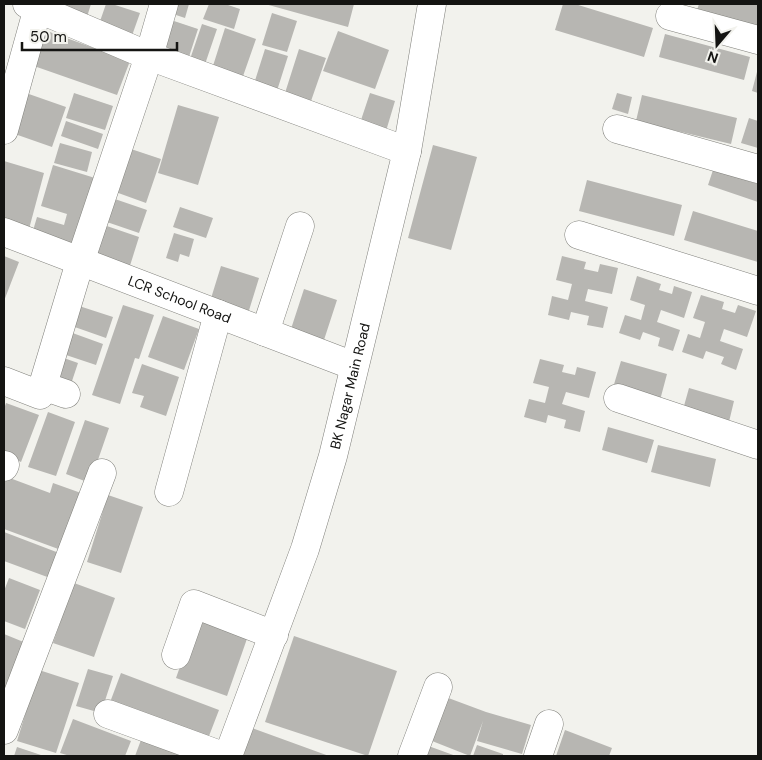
<svg xmlns="http://www.w3.org/2000/svg" width="762" height="760" viewBox="0 0 762 760" font-family="'DM Sans',sans-serif">
<rect width="100%" height="100%" fill="#f2f2ed"/>
<path fill="#b7b6b2" d="M54,4H91L86,20Z
M106,4H112L140,13L129,44L98,27Z
M170,4H189L185,18L167,12Z
M209,4H225L240,9L234,29L203,19Z
M265,4H354L348,27Z
M563,4H575L653,28L644,57L555,30Z
M699,4H758V33L695,16Z
M272,13L297,21L287,52L262,45Z
M168,19L198,29L187,63L158,53Z
M202,24L217,29L202,73L187,68Z
M225,28L256,39L242,79L212,69Z
M47,31L130,61L117,95L34,66Z
M338,31L389,50L375,89L323,71Z
M665,34L750,57L744,80L659,57Z
M265,49L288,56L275,97L252,90Z
M299,49L326,58L311,101L285,93Z
M758,68V93L752,91Z
M26,93L66,107L52,147L12,133Z
M74,93L113,106L105,130L66,118Z
M370,93L395,101L386,131L360,123Z
M617,93L632,97L628,114L612,109Z
M642,95L737,118L731,144L636,121Z
M178,105L219,117L198,185L158,173Z
M749,118L758,121V148L741,143Z
M66,121L103,134L98,149L61,136Z
M60,143L92,152L87,172L54,163Z
M433,145L477,157L451,250L408,238Z
M125,147L161,159L146,203L110,190Z
M4,161L44,173L29,229L4,222Z
M53,165L95,178L74,247L32,234L37,217L64,225L67,214L41,206Z
M713,170L758,184V202L708,185Z
M587,180L682,205L674,236L579,211Z
M109,197L147,210L139,233L101,220Z
M180,207L213,218L206,238L173,227Z
M693,211L758,231V262L684,240Z
M101,224L139,237L128,272L90,259Z
M174,233L194,239L189,257L180,254L178,262L166,258Z
M4,256L19,262L4,301Z
M562,256L586,262L584,269L598,272L600,264L618,268L612,294L588,289L585,301L608,307L603,328L587,325L589,316L571,312L569,320L548,315L552,296L568,300L572,284L556,280Z
M221,266L259,278L246,320L208,308Z
M637,276L661,284L659,290L672,294L674,286L692,292L684,318L661,310L657,322L680,330L673,351L658,346L660,338L643,332L640,340L619,333L625,315L641,320L645,305L630,300Z
M304,289L337,300L323,343L290,332Z
M701,295L724,302L722,309L735,313L738,305L756,311L747,337L724,329L720,341L743,349L736,370L721,364L724,357L706,351L703,359L682,352L688,334L700,338L705,322L693,318Z
M76,305L113,317L106,338L69,325Z
M123,305L154,315L139,359L135,358L120,404L92,395Z
M163,316L199,329L184,370L148,357Z
M67,331L103,344L96,365L60,353Z
M61,357L78,363L69,390L52,385Z
M540,359L564,365L562,372L575,375L577,367L596,372L589,398L566,392L562,404L585,411L580,432L564,428L566,420L548,415L546,423L524,417L529,399L545,403L549,387L533,383Z
M621,361L667,374L659,404L612,391Z
M142,364L179,377L166,416L140,407L144,396L132,393Z
M689,388L734,401L728,426L682,413Z
M6,403L39,415L21,462L4,455V409Z
M48,412L75,422L56,476L28,467Z
M85,420L109,428L90,483L66,474Z
M608,427L654,440L647,463L602,450Z
M658,445L716,459L710,487L651,472Z
M7,477L50,493L53,483L81,493L61,550L4,529V485Z
M108,495L143,507L121,573L87,562Z
M4,532L59,553L50,578L4,561Z
M9,578L40,590L25,629L4,621V591Z
M74,583L115,598L94,657L53,643Z
M198,615L249,633L227,696L176,678Z
M4,634L26,643L7,689L4,688Z
M294,636L397,671L368,756L265,722Z
M88,669L113,676L101,713L76,706Z
M39,670L79,683L56,753L17,741Z
M121,673L219,710L204,749L106,713Z
M443,696L486,712L531,725L522,754L477,741L483,721L470,756L427,739Z
M73,719L131,741L125,756H70L60,753Z
M249,727L329,756H238Z
M565,730L612,748L609,756H556Z
M141,740L185,756H135Z
M423,744L456,756H419Z
M477,745L503,754V756H473Z
M17,747L44,756H14Z"/>
<g fill="none" stroke-linecap="round" stroke-linejoin="round">
<g stroke="#81817c" stroke-width="29">
<g id="minor">
<path d="M27,4L149,56L407,151"/>
<path d="M670,16L758,40"/>
<path d="M617,129L758,169"/>
<path d="M4,130L39,4"/>
<path id="s1" d="M4,232L354,366"/>
<path d="M579,235L758,291"/>
<path d="M265,332L300,226"/>
<path d="M4,381L40,395L80,262L149,56L164,4"/>
<path d="M43,386L66,394"/>
<path d="M618,398L758,445"/>
<path d="M4,467L5,465"/>
<path d="M169,492L218,314"/>
<path d="M176,655L194,604L274,635"/>
<path d="M108,714L223,756"/>
<path d="M4,730L102,473"/>
<path id="s2" d="M228,756L305,549L333,456L407,151L432,4"/>
<path d="M412,756L438,687"/>
<path d="M538,756L549,724"/>
</g>
</g>
<use href="#minor" stroke="#fff" stroke-width="28"/>
</g>
<g text-anchor="middle" dominant-baseline="central" stroke-width="4" stroke-linejoin="round" paint-order="stroke">
<g font-size="14" fill="#141412" stroke="#f2f2ed">
<text stroke="none"><textPath href="#s1" startOffset="188">LCR School Road</textPath></text>
<text stroke="none"><textPath href="#s2" startOffset="390">BK Nagar Main Road</textPath></text>
</g>
</g>
<rect width="762" height="760" fill="none" stroke="#141412" stroke-width="10"/>
<g transform="translate(717 45) rotate(199)" stroke="#f2f2ed" stroke-width="4" paint-order="stroke">
<path d="M0-4L9 19L0 12L-9 19Z" fill="#141412"/>
<text y="-8" font-size="14" font-weight="bold" text-anchor="middle" fill="#141412">N</text>
</g>
<path d="M22 42v8h155v-8" fill="none" stroke="#141412" stroke-width="2.5"/>
<text x="30" y="42" font-size="15" fill="#141412" stroke="#f2f2ed" stroke-width="4" paint-order="stroke">50 m</text>
</svg>
